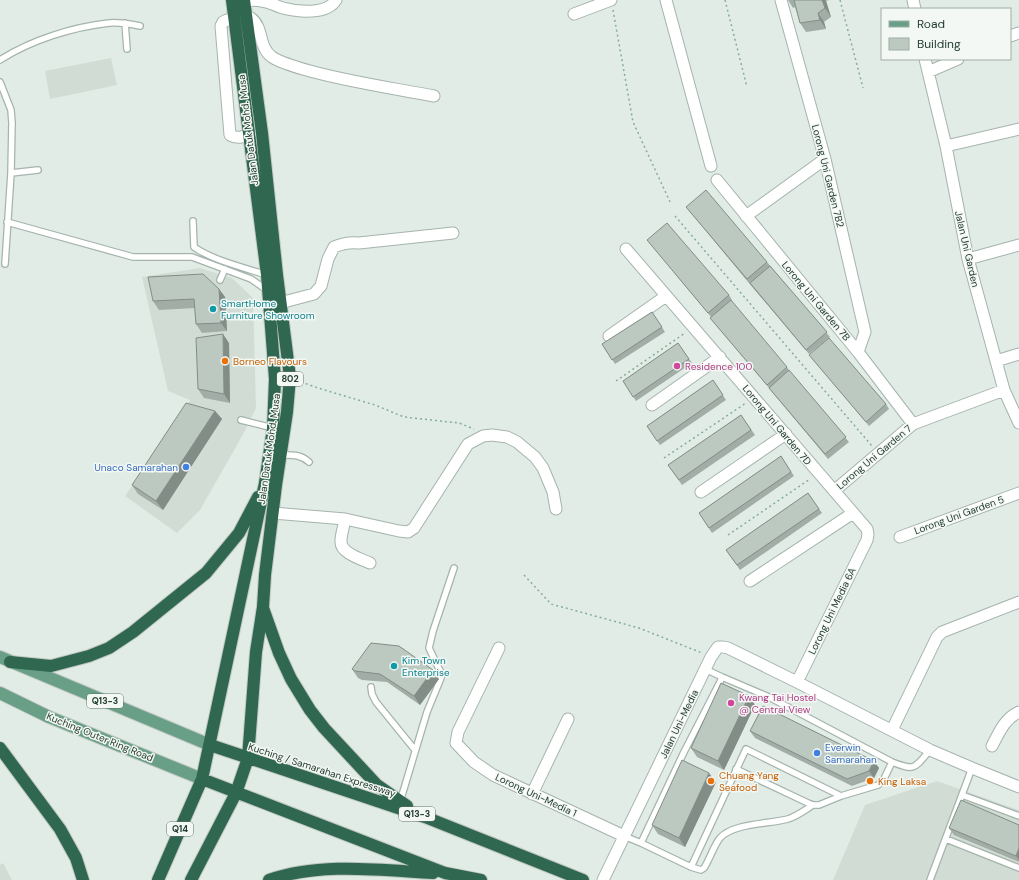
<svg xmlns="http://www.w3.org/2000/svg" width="1019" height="880" viewBox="0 0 1019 880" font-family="'DM Sans',sans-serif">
<rect width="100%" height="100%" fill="#e2ece6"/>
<path fill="#d1dcd4" d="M111,58L117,85L50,99L45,71Z
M200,268L232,278L253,298L256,408L241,438L200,510L177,533L125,496L190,400L168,391L142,277Z
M937,781L1019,810V880H833L865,805Z
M3,863L12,880H0V865Z"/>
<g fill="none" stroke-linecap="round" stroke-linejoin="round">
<g stroke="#a5b4ac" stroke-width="8">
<path id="lane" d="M125,23L127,49
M0,60C31,40 73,27 109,23C119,22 130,24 140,26
M0,82L11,110L12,123L11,173L5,264
M11,173L38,170
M193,221L194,247C212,260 245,268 267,275
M7,222L133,257H192L251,279L267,290
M220,280L225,269
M241,420L273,428
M281,455C292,455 300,454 309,462
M722,677L769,697L892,762C915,771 914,769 930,750
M371,687L372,694L376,702L415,750
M736,769L808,803L813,805H819L841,796L878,785L883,781L892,762
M962,795L1019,816
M400,802L427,712L441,678V673L429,648L433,631L454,568
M624,836L641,843L684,752L720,682L722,677L705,669
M946,839L1019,868
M641,843L691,867L746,749L841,796
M691,867L701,870L704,868C710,859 713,847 720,838C733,823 770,824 788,819C797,816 805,810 813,805
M930,880L972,768"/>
</g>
<g stroke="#a5b4ac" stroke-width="13">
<path id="street" d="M666,0L711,166
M781,0L825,159L865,332L858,352
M913,0L915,9
M244,1C251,0 259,0 266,2C272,3 278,7 283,8C298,12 327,15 336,0
M574,14L611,0
M235,19L227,20L223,22L221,26L230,135C237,139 242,137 250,135
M246,19L251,18C264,28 258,47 272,57C281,63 299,68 310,71C350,82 392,88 434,96
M1010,36L1019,33
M925,59L946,146L968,259L1004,390L1019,423
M928,72L958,59
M946,146L1019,129
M717,180L858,352L913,424
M746,216L825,159
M626,249L867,529L868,534L867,540L797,682
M968,259L1019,245
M280,303L314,294L321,286L328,259L334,247C343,243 350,242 359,243L453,233
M609,336L666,296
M996,361L1019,354
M652,405L720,357
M834,491L913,424L1004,390
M701,492L786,434
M273,513L345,519L399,531L408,532L414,528L468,444L483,436L492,435L507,437L517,442L535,457L543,468L553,492L556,509
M345,519C344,526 341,534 341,541C340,553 361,559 370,563
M900,537L1019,493
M750,581L853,513
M499,648L458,732L456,743L474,762L493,775L624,836
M892,730L937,637L942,632L1019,602
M992,746C999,733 1004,719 1019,712
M532,794L568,719
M603,880L711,657L718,647H723L728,648L797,682L930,750L972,768L1019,787"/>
</g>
<g stroke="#c1c8c5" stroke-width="14">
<path id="primary" d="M0,657L210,745
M0,693L49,717L202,779"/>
</g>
<g stroke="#c1c8c5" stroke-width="14">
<path id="highway" d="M263,608L279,653L291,679L310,710L324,728L377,785L407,806
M10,662L51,666L89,656L109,648L133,632L206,573L239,533L258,497
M210,745L425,817L583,880
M0,748L60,829L76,858L83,880
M202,779L445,873L481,880
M158,880L202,779L265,483L273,428L275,379L267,275L232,0
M191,880L236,793L248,758L256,652L263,607L265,575L276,485L287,412L290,377L277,275L262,133L244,0
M269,880C320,862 380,870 433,873"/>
</g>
<path stroke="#84ae98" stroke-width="1.5" stroke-dasharray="2 3" stroke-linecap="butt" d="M725,0L747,87
M840,0L863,88
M613,10L633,122L671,204
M675,216L872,446
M616,381L685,333
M301,382L318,388L375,405L404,417L459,423L474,429
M664,458L746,403
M728,535L810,479
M524,575L551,604L639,628L702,653"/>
<use href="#lane" stroke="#fff" stroke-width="5.5"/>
<use href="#street" stroke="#fff" stroke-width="11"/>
<use href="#primary" stroke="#699f86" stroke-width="12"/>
<use href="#highway" stroke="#306750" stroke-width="12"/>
</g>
<path fill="#a1ada6" d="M788,0H829L826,1L831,17L824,22L826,29L806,32L800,23L795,7L793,8Z
M686,207L767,262L830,337L809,354L753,288Z
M647,240L729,295L732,300L711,317Z
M219,289L225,297L227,331L202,333L196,324L195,308L159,310L153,301Z
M652,312L665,332L615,364L602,344Z
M710,318L787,367L790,372L849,442L828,459L772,392L769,388Z
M229,343L230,403L204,398L198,389Z
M678,343L692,363L636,401L623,381Z
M809,355L886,404L889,409L869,426Z
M713,380L726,400L660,445L647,426Z
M215,411L222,419L163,510L138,494L132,485Z
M741,415L755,435L682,485L668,465Z
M781,456L794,476L712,533L699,513Z
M808,493L822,513L740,570L726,550Z
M352,669L439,679L420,705L387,682L362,680L358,678Z
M749,696L755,705L724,770L697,757L691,748Z
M750,731L874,761L879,768L874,778L852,786L755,738Z
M716,782L685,847L658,834L652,825Z
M1019,825V862L954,835L949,828Z"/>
<path fill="#838d87" d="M822,0H825L826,1L831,17L825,8Z
M818,13L824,22L826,29L820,20Z
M219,289L225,297L227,331L221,323Z
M223,334L229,343L230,403L224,394Z
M215,411L222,419L163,510L156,501Z
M433,670L439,679L420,705L414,696Z
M749,696L755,705L724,770L718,761Z
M874,761L879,768L874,778L869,771Z
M709,773L716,782L685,847L679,838Z
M1019,848V860L1016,856Z"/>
<path fill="#bbc9c1" stroke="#838d87" d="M794,0H822L825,8L818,13L820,20L800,23Z
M706,190L767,262L747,279L686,207Z
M667,223L729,295L708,313L647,240Z
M770,266L827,332L806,350L750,283Z
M203,274L219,289L221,323L196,324L194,299L153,301L148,277Z
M731,300L787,367L767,385L710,318Z
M652,312L662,327L612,360L602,344Z
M223,334L224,394L198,389L196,338Z
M829,338L886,404L866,422L809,355Z
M678,343L689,359L633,397L623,381Z
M789,370L846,437L825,454L769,388Z
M713,380L723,395L657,441L647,426Z
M186,403L215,411L156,501L132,485Z
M741,415L751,430L679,480L668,465Z
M781,456L791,472L709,528L699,513Z
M808,493L819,509L737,565L726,550Z
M371,643L399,646L433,670L414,696L380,674L355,671L352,669Z
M721,683L749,696L718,761L691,748Z
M763,706L874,761L869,771L847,779L750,731Z
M682,760L709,773L679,838L652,825Z
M961,800L1019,825V848L1016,856L949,828Z"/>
<g fill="#0f9aa8" stroke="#f3f8f4" stroke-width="1.5">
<circle cx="213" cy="309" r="4"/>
<circle cx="394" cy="666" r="4"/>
</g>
<g fill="#e8710a" stroke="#f3f8f4" stroke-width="1.5">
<circle cx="225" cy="361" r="4"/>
<circle cx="711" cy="781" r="4"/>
<circle cx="870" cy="781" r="4"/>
</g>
<g fill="#d1479c" stroke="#f3f8f4" stroke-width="1.5">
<circle cx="677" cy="366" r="4"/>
<circle cx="731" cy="703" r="4"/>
</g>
<g fill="#3f7fe0" stroke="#f3f8f4" stroke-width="1.5">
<circle cx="186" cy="467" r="4"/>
<circle cx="817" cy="753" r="4"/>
</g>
<g text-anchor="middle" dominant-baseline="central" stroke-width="3" stroke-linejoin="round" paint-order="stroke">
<g fill="#f3f8f4" stroke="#61746b" stroke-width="1">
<rect x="277" y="372" width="26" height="14" rx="3"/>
<rect x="87" y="694" width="36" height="14" rx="3"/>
<rect x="399" y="807" width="36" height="14" rx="3"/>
<rect x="167" y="822" width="26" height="14" rx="3"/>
</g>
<g font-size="9" font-weight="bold" fill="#233c30">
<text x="290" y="379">802</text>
<text x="105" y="701">Q13-3</text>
<text x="417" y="814">Q13-3</text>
<text x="180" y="829">Q14</text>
</g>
<g font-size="10" fill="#233c30" stroke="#f3f8f4">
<text transform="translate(248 130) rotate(-97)">Jalan Datuk Mohd. Musa</text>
<text transform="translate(828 176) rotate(76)">Lorong Uni Garden 7B2</text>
<text transform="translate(967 249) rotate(77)">Jalan Uni Garden</text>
<text transform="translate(816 301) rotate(50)">Lorong Uni Garden 7B</text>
<text transform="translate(777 425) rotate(50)">Lorong Uni Garden 7D</text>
<text transform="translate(269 449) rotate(-82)">Jalan Datuk Mohd. Musa</text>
<text transform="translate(874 457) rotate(-40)">Lorong Uni Garden 7</text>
<text transform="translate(959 515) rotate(-20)">Lorong Uni Garden 5</text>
<text transform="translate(832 611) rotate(-64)">Lorong Uni Media 6A</text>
<text transform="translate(679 724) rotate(-64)">Jalan Uni-Media</text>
<text transform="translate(100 737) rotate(22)">Kuching Outer Ring Road</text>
<text transform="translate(322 770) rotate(18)">Kuching / Samarahan Expressway</text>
<text transform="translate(536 795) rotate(25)">Lorong Uni-Media 1</text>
</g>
<g font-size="10" fill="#0d838f" stroke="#f3f8f4" text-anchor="start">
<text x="221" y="303">SmartHome<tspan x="221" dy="12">Furniture Showroom</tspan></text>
<text x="402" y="660">Kim Town<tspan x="402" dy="12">Enterprise</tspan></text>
</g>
<g font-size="10" fill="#c56008" stroke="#f3f8f4" text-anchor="start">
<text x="233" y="361">Borneo Flavours</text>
<text x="719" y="775">Chuang Yang<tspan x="719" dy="12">Seafood</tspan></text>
<text x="878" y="781">King Laksa</text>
</g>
<g font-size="10" fill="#b23c85" stroke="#f3f8f4" text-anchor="start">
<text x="685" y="366">Residence 100</text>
<text x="739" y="697">Kwang Tai Hostel<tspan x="739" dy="12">@ Central View</tspan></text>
</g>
<g font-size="10" fill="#366cbe" stroke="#f3f8f4" text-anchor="end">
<text x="178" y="467">Unaco Samarahan</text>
<text x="825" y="747" text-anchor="start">Everwin<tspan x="825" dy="12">Samarahan</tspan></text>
</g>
</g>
<rect x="881" y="8" width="130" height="52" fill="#f3f8f4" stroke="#a0ada6"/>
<rect x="889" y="21" width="20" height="6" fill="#699f86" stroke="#a0ada6"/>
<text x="917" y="28" font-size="12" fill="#233c30">Road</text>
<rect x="889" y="38" width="20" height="12" fill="#bbc9c1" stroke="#a0ada6"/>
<text x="917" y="48" font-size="12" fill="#233c30">Building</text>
</svg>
